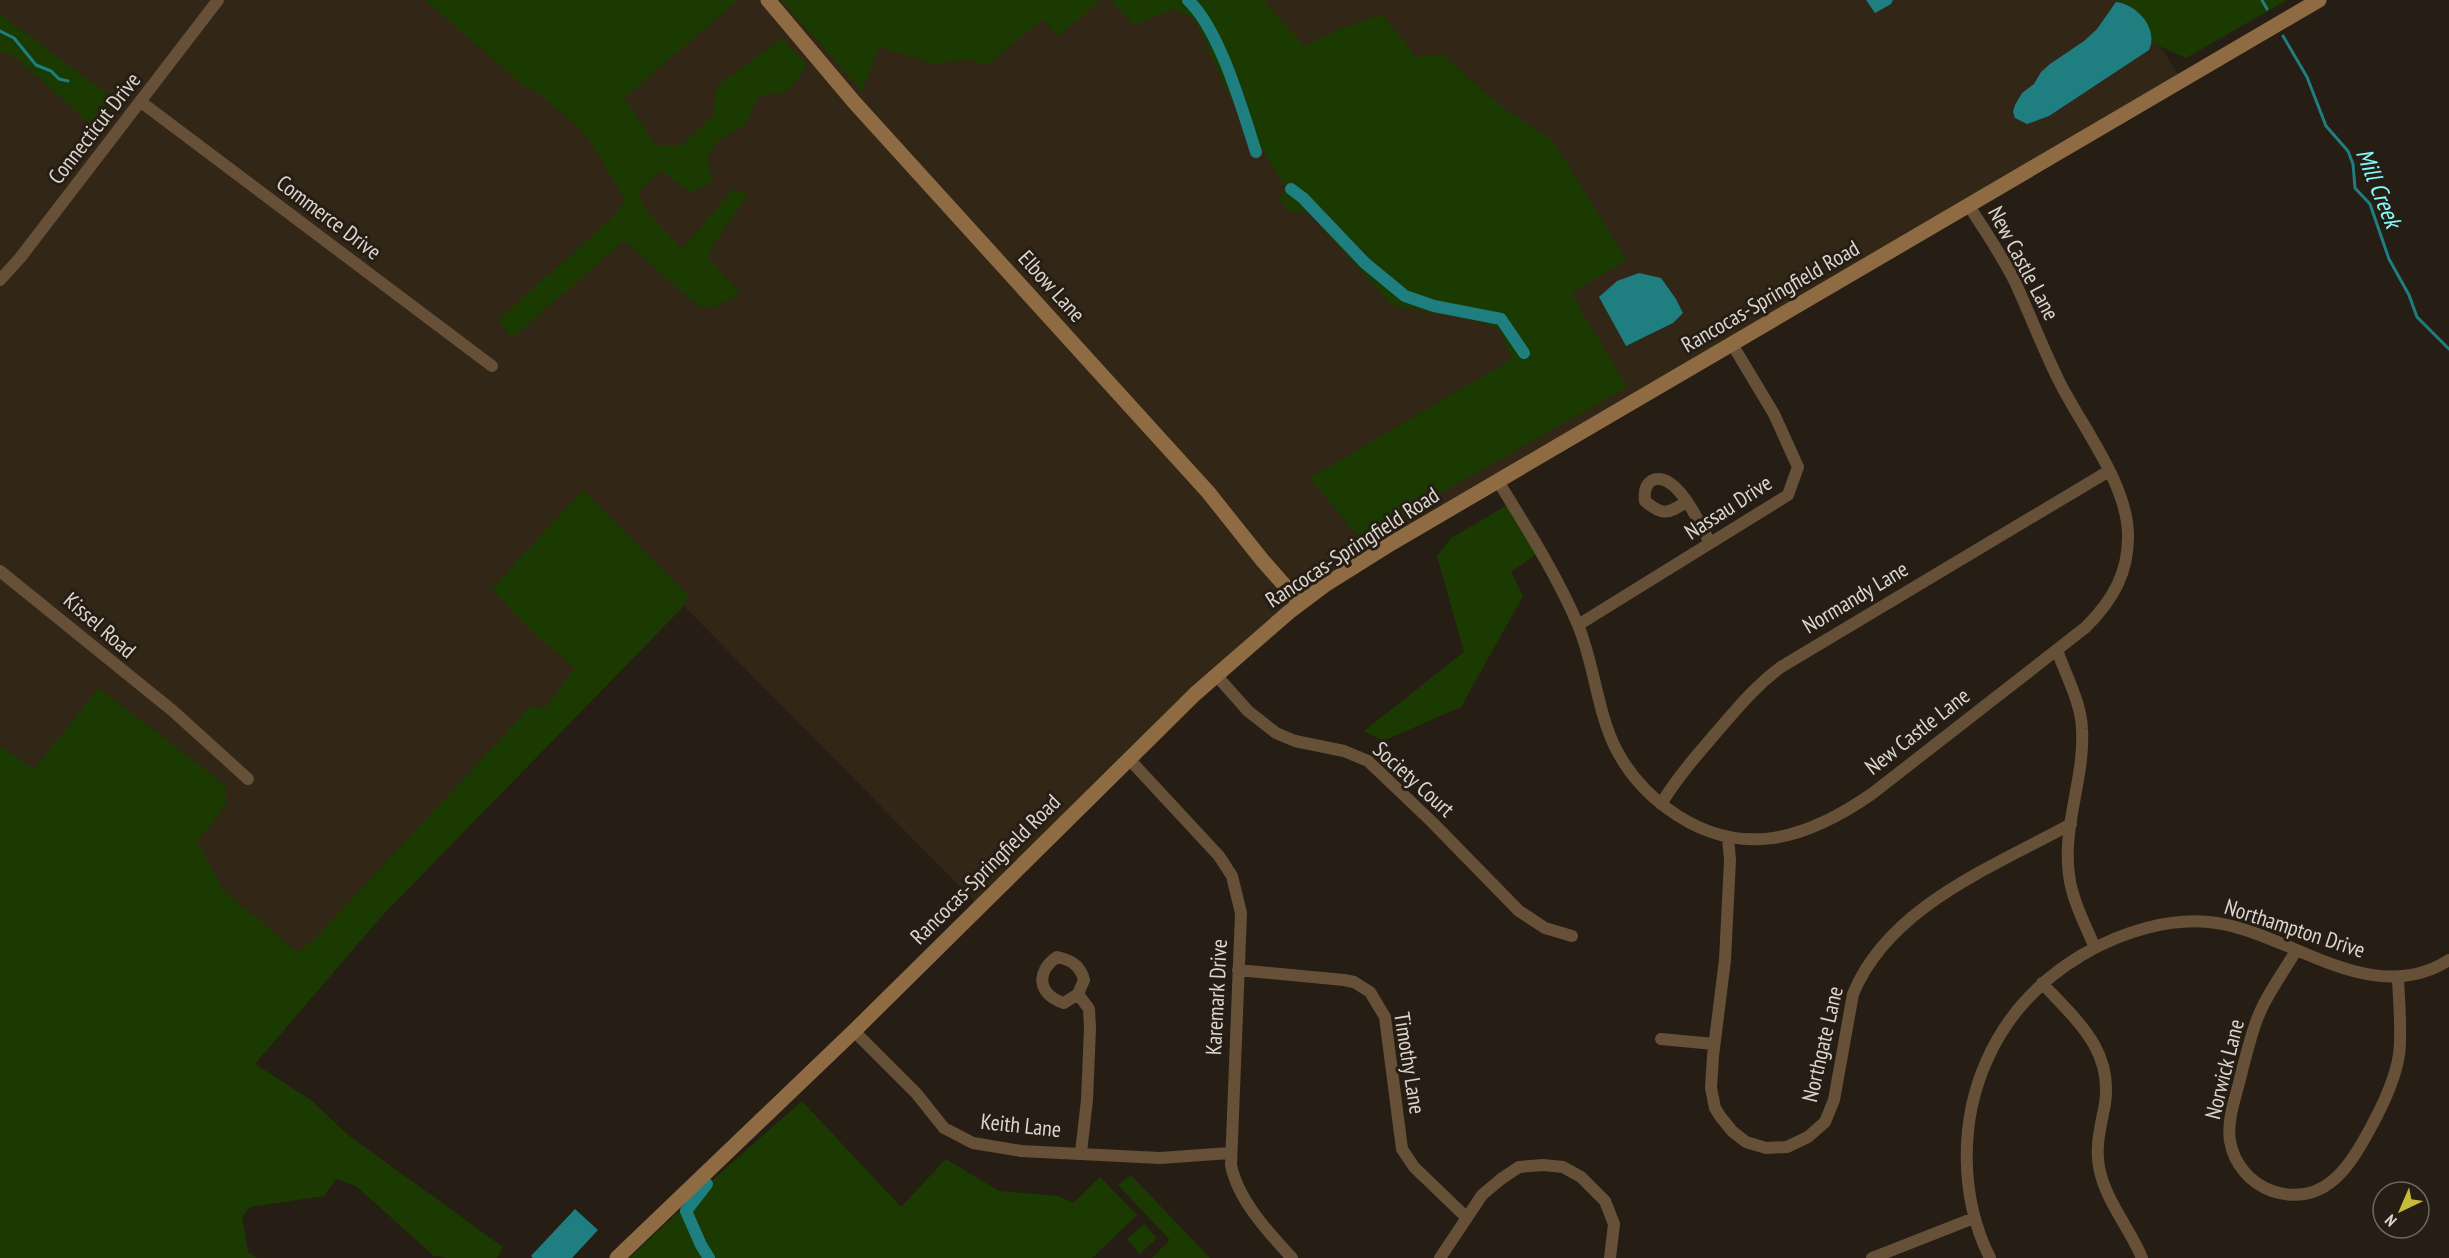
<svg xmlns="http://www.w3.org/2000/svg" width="2449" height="1258" viewBox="0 0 2449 1258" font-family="'PT Sans Narrow',sans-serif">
<rect width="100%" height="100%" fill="#261e14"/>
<path fill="#322617" d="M0,0H2132L2182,81L1289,612L980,907L679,601L252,1041L0,862Z"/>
<path fill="#1a3a01" d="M425,0H738L624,98L656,145H681L713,116L717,86L782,38L807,65L787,92L759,96L744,126L717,141L707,157L712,181L691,193L661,171L637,192L647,212L682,249L734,188L748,195L711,247L710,260L741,294L715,307H700L624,241L512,338L498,320L614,216L625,200L595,148L578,127L535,90L526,88Z
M781,0H1100L1059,36L1043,19L987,65L966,59L936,64L879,47L862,91Z
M1111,0H1266L1265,2L1304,46L1345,27L1383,15L1416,57L1442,54L1502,107L1553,141L1627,260L1571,293L1627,387L1360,539L1310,478L1512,359L1500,330L1478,321L1392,305L1307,211L1292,213L1279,200L1286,188L1230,97L1195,19L1174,9L1134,25Z
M2115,0H2287L2186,58L2153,43L2141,15L2129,5Z
M0,14L114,99L98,131L14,56L0,52Z
M583,490L689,596L681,609L381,917L255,1064L311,1100L348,1135L503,1247L497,1258H448L434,1256L356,1186L336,1179L324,1196L250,1207L242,1217L248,1252L257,1258H0V746L34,769L99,688L226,786V805L197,841L223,890L297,952L313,941L531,706L544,709L575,668L527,627L492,589Z
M1509,504L1538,553L1511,572L1523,596L1461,707L1383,741L1364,731L1464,652L1437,556L1451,538Z
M802,1101L901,1207L946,1159L999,1191L1059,1196L1073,1203L1100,1177L1137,1215L1092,1258H629L718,1175Z
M1131,1175L1210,1258H1152L1170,1240L1118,1185Z
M1144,1224L1157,1238L1140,1254L1127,1239Z"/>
<path fill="#1f7e7f" d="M1866,0H1893L1891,4L1875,13Z
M2116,2C2137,4 2159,29 2149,50L2049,116L2027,124L2015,118L2013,112L2015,105L2022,93L2034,84L2041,72L2050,64L2084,41L2097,29Z
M1639,273L1661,278L1676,299L1683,313L1673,323L1626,346L1599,297L1617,281Z
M575,1209L598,1230L572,1258H533L531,1256Z"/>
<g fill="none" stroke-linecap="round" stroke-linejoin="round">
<path stroke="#1f7e7f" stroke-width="3" d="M2262,0L2267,9
M0,31L14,38L36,65L51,71L59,79L68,81
M2283,36L2307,77L2326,126L2348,151L2353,164L2355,188L2370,204L2389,259L2409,295L2417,317L2449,349"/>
<path stroke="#1f7e7f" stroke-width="12" d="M1188,0C1220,30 1242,109 1256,152
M1291,189L1303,198L1365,263L1405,296L1434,306L1501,319L1524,353
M707,1184L686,1211L701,1245L709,1258"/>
<path stroke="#675038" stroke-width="12" d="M141,102L492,366
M0,280L20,258L218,0
M1498,481C1526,527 1557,575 1578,625C1594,663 1597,710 1615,747C1627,771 1646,793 1668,809C1739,861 1806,840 1873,793L2086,627C2113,600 2129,572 2128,534C2127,482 2079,423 2057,377C2042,346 2030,315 2016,284C2003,257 1985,231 1969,206
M1686,502C1668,514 1662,516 1645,501C1644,493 1645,484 1653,480C1677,471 1701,526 1710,543
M0,571L173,711L248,779
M1578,625L1788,495L1798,467L1774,414L1732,344
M2057,650C2066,676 2081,702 2082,729C2085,778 2062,826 2069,875C2072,900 2085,924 2095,948
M1216,675L1248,711L1276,733L1295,741L1344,751L1368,761L1432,822L1519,911L1545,928L1572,936
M1129,759L1219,856L1232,876L1241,913L1231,1165C1238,1200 1268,1232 1292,1258
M1661,804C1677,778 1696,756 1715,734C1736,710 1755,686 1781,667L2109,471
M1728,838L1730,860L1725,960L1713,1056L1711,1088L1715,1108L1720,1116L1732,1131L1746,1142L1766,1148L1787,1147L1808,1137L1825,1122L1834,1100L1853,994C1889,906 1993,867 2071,824
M2296,951C2282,974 2265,997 2256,1022C2249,1042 2244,1063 2239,1083C2234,1102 2227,1122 2230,1141C2234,1164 2250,1183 2272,1191C2325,1208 2350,1166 2371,1127C2383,1105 2395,1080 2399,1055C2402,1030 2399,1004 2398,978
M1238,970L1344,980L1354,982L1370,992L1385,1017L1402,1149L1414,1167L1467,1218
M2042,983C2076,1020 2113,1049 2105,1104C2101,1125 2095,1146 2099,1167C2105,1200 2129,1227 2142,1258
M1078,994L1084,980C1080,965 1071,960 1057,957C1035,972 1038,995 1064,1003L1078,994L1089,1009L1090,1028L1087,1100L1081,1152
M854,1031L916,1093L944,1128L973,1143L1021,1151L1160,1158L1230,1153
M1661,1039L1714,1044
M1440,1258L1482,1195L1501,1179L1519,1167L1543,1165L1563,1167L1581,1177L1605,1201L1614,1224L1610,1258
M1872,1258L1974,1218
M1990,1258C1960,1198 1959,1122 1987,1060C2007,1015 2040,980 2082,955C2121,932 2172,916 2217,923C2293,935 2372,1009 2449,960"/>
<path stroke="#8f6b44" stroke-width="15" d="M768,0L854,102L1208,492L1263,561L1300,603
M617,1258L854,1031L1195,694L1289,612L1325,585L1392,543L2319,0"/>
</g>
<g text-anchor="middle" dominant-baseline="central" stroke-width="6" stroke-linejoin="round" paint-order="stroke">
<g font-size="22" fill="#dbd6cf" stroke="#261e14">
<text transform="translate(94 128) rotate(-52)">Connecticut Drive</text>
<text transform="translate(329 217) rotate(37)">Commerce Drive</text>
<text transform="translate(2024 263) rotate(62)">New Castle Lane</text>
<text transform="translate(1052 286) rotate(48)">Elbow Lane</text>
<text transform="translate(1770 296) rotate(-30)">Rancocas-Springfield Road</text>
<text transform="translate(1728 507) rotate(-33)">Nassau Drive</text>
<text transform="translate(1352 547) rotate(-33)">Rancocas-Springfield Road</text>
<text transform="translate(1855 597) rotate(-31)">Normandy Lane</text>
<text transform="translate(100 625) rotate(41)">Kissel Road</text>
<text transform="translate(1917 731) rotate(-38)">New Castle Lane</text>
<text transform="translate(1414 779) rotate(42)">Society Court</text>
<text transform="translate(985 869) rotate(-45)">Rancocas-Springfield Road</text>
<text transform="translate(2295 928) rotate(18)">Northampton Drive</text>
<text transform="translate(1216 997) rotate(-87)">Karemark Drive</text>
<text transform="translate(1822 1044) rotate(-77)">Northgate Lane</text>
<text transform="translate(1410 1063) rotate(81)">Timothy Lane</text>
<text transform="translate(2224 1069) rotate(-76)">Norwick Lane</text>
<text transform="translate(1021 1125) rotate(6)">Keith Lane</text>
</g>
<g font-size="24" font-style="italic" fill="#84fbfb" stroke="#261e14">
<text transform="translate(2379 188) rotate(68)">Mill Creek</text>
</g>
</g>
<g transform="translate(2401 1210) rotate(224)"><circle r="28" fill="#261e14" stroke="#6e685f" stroke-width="1.5"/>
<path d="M0-4.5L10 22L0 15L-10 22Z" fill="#c7bb3c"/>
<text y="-9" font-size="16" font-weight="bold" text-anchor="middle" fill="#dbd6cf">N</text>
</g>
</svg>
